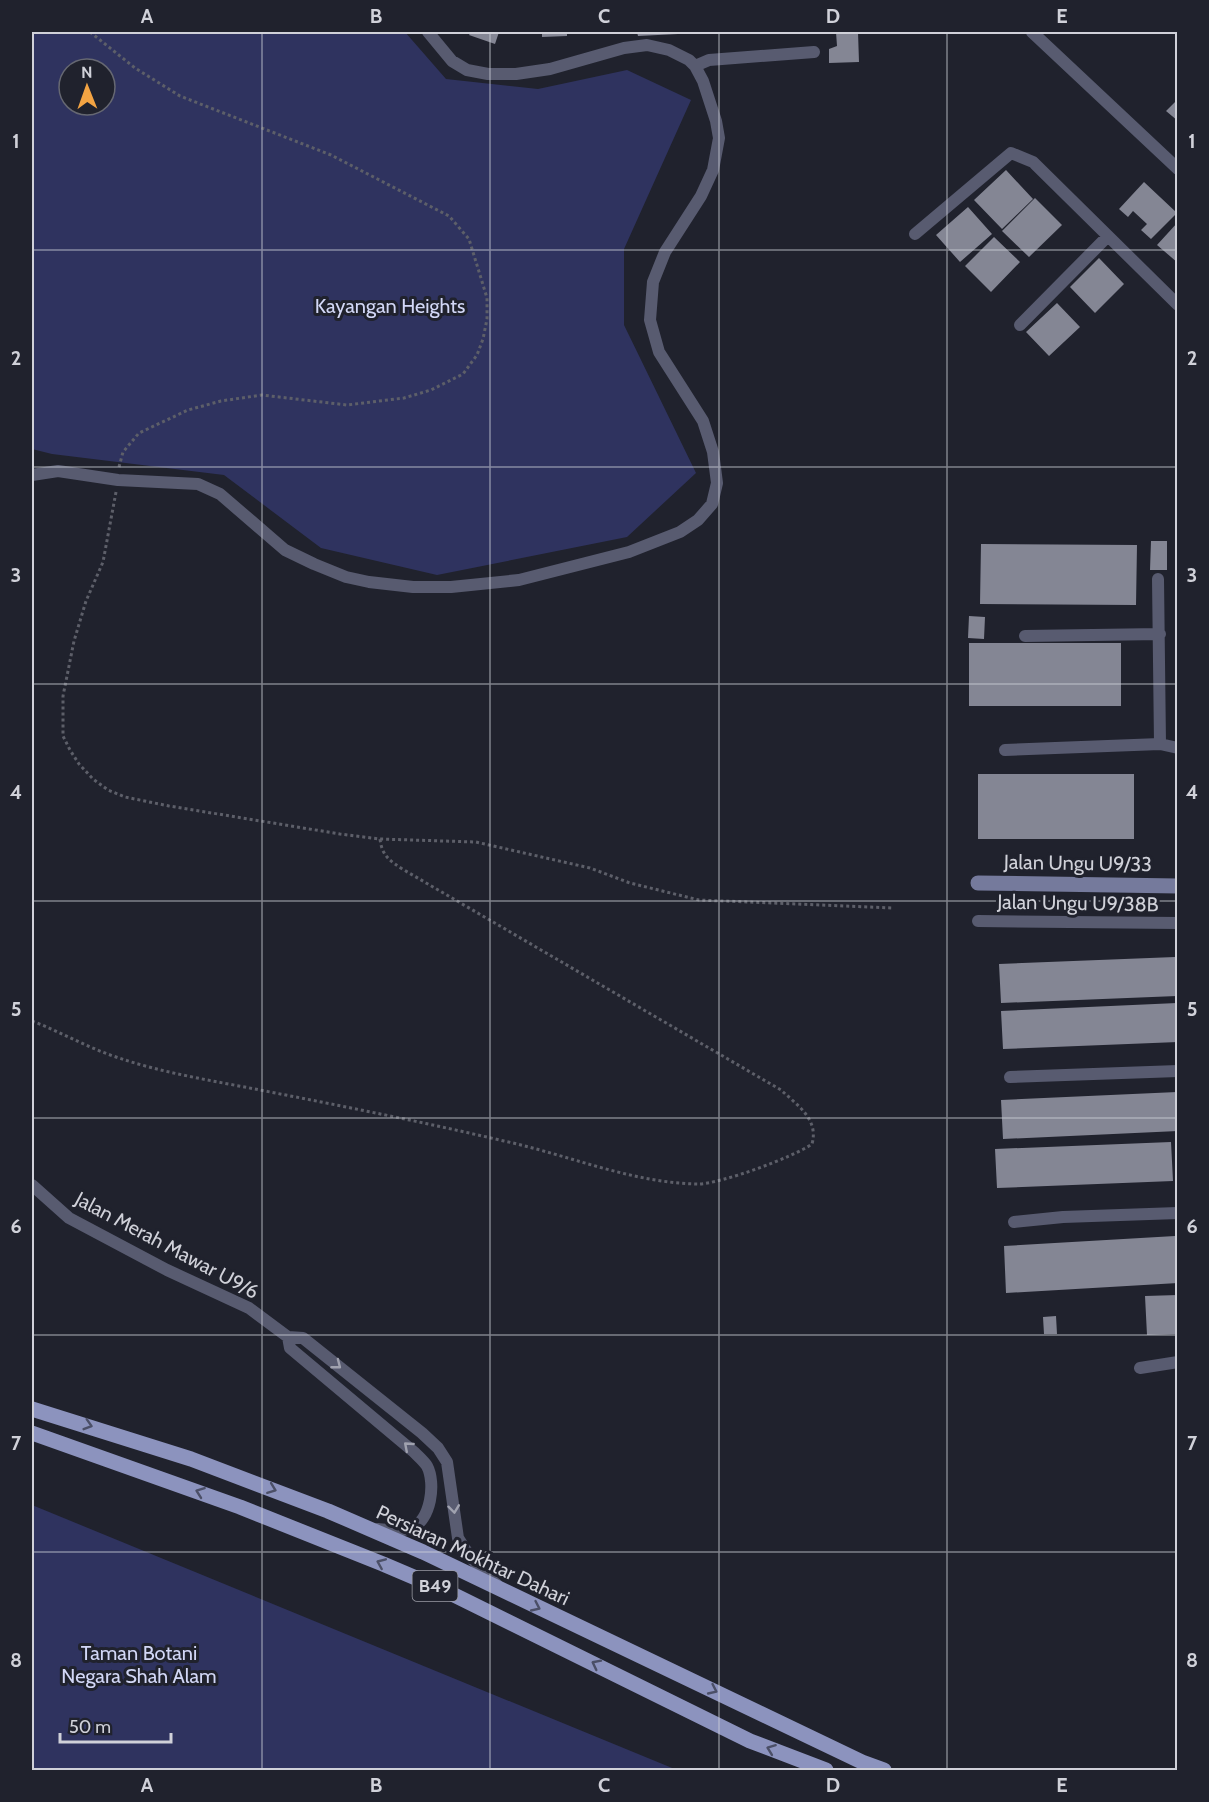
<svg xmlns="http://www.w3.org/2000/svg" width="1209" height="1802" viewBox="0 0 1209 1802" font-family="Cabin,sans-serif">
<rect width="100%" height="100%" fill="#20222d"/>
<path fill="#2f335f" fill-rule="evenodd" d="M32,32H405L446,79L538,89L627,70L691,100L624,249V325L696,473L627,537L437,575L321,548L224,475L52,454L32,449ZM69,69H105V105H69Z
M32,1505L677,1770H32Z"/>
<path fill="#848694" d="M471,32H499L495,44L469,35Z
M542,32H567V36L542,37Z
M637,32H678V34L638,36Z
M836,32H858L859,62L829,63V49L837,46Z
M1178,99V121L1166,111Z
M1006,170L1033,199L1002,229L974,200Z
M1144,182L1177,213L1151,239L1141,230L1147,224L1133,211L1128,217L1119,209Z
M1035,198L1062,225L1029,257L1002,231Z
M968,207L992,234L960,262L936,235Z
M1178,222V263L1157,245Z
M994,237L1020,262L991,292L965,266Z
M1099,258L1124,284L1095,313L1070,287Z
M1057,303L1080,327L1049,356L1026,332Z
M1151,541H1167V570H1150Z
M981,544L1137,545L1136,605L980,604Z
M969,616L985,617L984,639L968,638Z
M969,643H1121V706H969Z
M978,774H1134V839H978Z
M1175,957L1177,996L1001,1003L999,964Z
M1177,1003L1178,1042L1003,1049L1001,1011Z
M1177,1092L1178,1131L1003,1139L1001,1100Z
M1171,1142L1173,1181L997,1188L995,1149Z
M1175,1236L1178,1283L1006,1293L1004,1246Z
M1178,1295V1334L1147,1335L1145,1296Z
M1056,1316L1057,1334H1044L1043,1317Z"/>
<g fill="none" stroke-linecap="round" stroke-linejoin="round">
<path stroke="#5d5f69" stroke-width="3" stroke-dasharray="3 3" stroke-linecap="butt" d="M90,32L135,68L180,96L331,155L449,216L469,239L487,298V319L483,339L477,355L463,374L431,390L404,398L347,405L262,395L221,401L188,410L139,433L123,452L119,467
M116,492L103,562L86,601L74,641L63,696V736L70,750L79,764L93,779L108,790L125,797L169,806L340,834L380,839L476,842L590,868L630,883L699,900L894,908
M32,1021C61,1032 88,1048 119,1058C163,1073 214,1081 260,1090C342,1106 423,1122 504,1141C569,1155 631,1183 698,1184C720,1184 794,1157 812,1144C819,1119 797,1105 781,1090L404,870C390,861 382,856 380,839"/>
<path stroke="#585b70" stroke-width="12" d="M1032,32L1178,169
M695,66L709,60L814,52
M915,234L1011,153L1033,162L1178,305
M1020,325L1108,236
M32,475L58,471L118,480L198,484L220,494L285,550L314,564L346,577L369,582L413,587H451L519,580L629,552L680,532L698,520L712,504L717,483L713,452L703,421L659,352L650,320L653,282L665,252L701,196L713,170L719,138L716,121L703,81L695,66L689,60L669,50L647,45L624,48L550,69L516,74H488L467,70L452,61L428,32
M1158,579L1160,744L1178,748
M1025,636L1160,634
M1005,750L1160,744
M978,921L1178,923
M1010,1077L1178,1071
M32,1185L69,1218L167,1270L249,1308L288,1337L303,1338L422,1433L438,1448L447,1462L458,1538L470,1557L497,1585
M1014,1222L1063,1217L1178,1213
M288,1337L290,1348L414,1452C418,1456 424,1461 427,1466C436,1483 431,1521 411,1528C401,1532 389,1530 378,1529
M1140,1368L1178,1362"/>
<path stroke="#757a9c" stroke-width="15" d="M978,883L1178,886"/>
<path stroke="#8c93be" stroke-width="15" d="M32,1409L191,1459L328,1511L423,1552L862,1762L884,1770
M32,1433L240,1507L383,1564L444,1590L750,1741L826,1770"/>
</g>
<defs><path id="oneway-chevron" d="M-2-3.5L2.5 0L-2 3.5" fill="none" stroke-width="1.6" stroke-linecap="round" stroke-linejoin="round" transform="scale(1.5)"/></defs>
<g stroke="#a0a2af">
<use href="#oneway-chevron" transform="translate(337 1365) rotate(38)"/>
<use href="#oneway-chevron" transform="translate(408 1446) rotate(-139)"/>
<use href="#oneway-chevron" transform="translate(454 1509) rotate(83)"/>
</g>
<g stroke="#4b4f67">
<use href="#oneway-chevron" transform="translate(88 1425) rotate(17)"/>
<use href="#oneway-chevron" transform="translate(272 1489) rotate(21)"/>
<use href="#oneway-chevron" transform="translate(200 1492) rotate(-160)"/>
<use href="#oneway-chevron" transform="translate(381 1563) rotate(-157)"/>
<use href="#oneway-chevron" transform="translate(536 1607) rotate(25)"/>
<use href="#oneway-chevron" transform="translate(596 1664) rotate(-153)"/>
<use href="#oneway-chevron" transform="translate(713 1690) rotate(25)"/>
<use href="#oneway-chevron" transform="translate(771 1749) rotate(-159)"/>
</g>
<path fill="none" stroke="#d0d1d9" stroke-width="1.5" stroke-opacity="0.55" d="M262,32V1770M490,32V1770M719,32V1770M947,32V1770M32,250H1178M32,467H1178M32,684H1178M32,901H1178M32,1118H1178M32,1335H1178M32,1552H1178"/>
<g text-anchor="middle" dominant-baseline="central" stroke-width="6" stroke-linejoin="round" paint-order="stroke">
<rect fill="#20222d" stroke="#9b9ca5" stroke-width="1.5" x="412.5" y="1571" width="45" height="30" rx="4.5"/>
<g font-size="18" font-weight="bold" fill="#d0d1d9">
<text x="435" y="1586">B49</text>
</g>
<g font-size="20" fill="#d2d7f6" stroke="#20222d">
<text x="390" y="306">Kayangan Heights</text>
<text x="139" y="1653">Taman Botani<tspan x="139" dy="23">Negara Shah Alam</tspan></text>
</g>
<g font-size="20" fill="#d0d1d9" stroke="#20222d">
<text transform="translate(1078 863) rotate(1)">Jalan Ungu U9/33</text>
<text transform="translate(1078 903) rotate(1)">Jalan Ungu U9/38B</text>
<text transform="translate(167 1245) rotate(28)">Jalan Merah Mawar U9/6</text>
<text transform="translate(473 1555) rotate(25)">Persiaran Mokhtar Dahari</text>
</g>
</g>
<rect width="1209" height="1802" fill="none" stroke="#20222d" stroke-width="66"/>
<g transform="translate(87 87) rotate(359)"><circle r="28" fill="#20222d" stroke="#666872" stroke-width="1.5"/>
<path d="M0-4.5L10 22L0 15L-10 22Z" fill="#f3a443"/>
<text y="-9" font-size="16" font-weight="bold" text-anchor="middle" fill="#d0d1d9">N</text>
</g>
<path d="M60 1733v9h111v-9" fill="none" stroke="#d0d1d9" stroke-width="3"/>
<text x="69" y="1733" font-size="18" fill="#d0d1d9" stroke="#20222d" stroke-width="4.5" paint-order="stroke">50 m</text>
<rect x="33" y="33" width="1143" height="1736" fill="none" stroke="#d0d1d9" stroke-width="2"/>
<g font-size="20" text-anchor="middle" font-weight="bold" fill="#d0d1d9">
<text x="147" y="23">A</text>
<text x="376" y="23">B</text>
<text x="604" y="23">C</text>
<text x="833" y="23">D</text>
<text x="1062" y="23">E</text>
<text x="16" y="148">1</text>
<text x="1192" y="148">1</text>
<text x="16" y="365">2</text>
<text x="1192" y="365">2</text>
<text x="16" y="582">3</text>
<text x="1192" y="582">3</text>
<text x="16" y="799">4</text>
<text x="1192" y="799">4</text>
<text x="16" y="1016">5</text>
<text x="1192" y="1016">5</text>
<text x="16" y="1233">6</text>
<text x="1192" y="1233">6</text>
<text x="16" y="1450">7</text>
<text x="1192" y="1450">7</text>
<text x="16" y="1667">8</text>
<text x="1192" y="1667">8</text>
<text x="147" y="1792">A</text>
<text x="376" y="1792">B</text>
<text x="604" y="1792">C</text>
<text x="833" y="1792">D</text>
<text x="1062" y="1792">E</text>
</g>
</svg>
